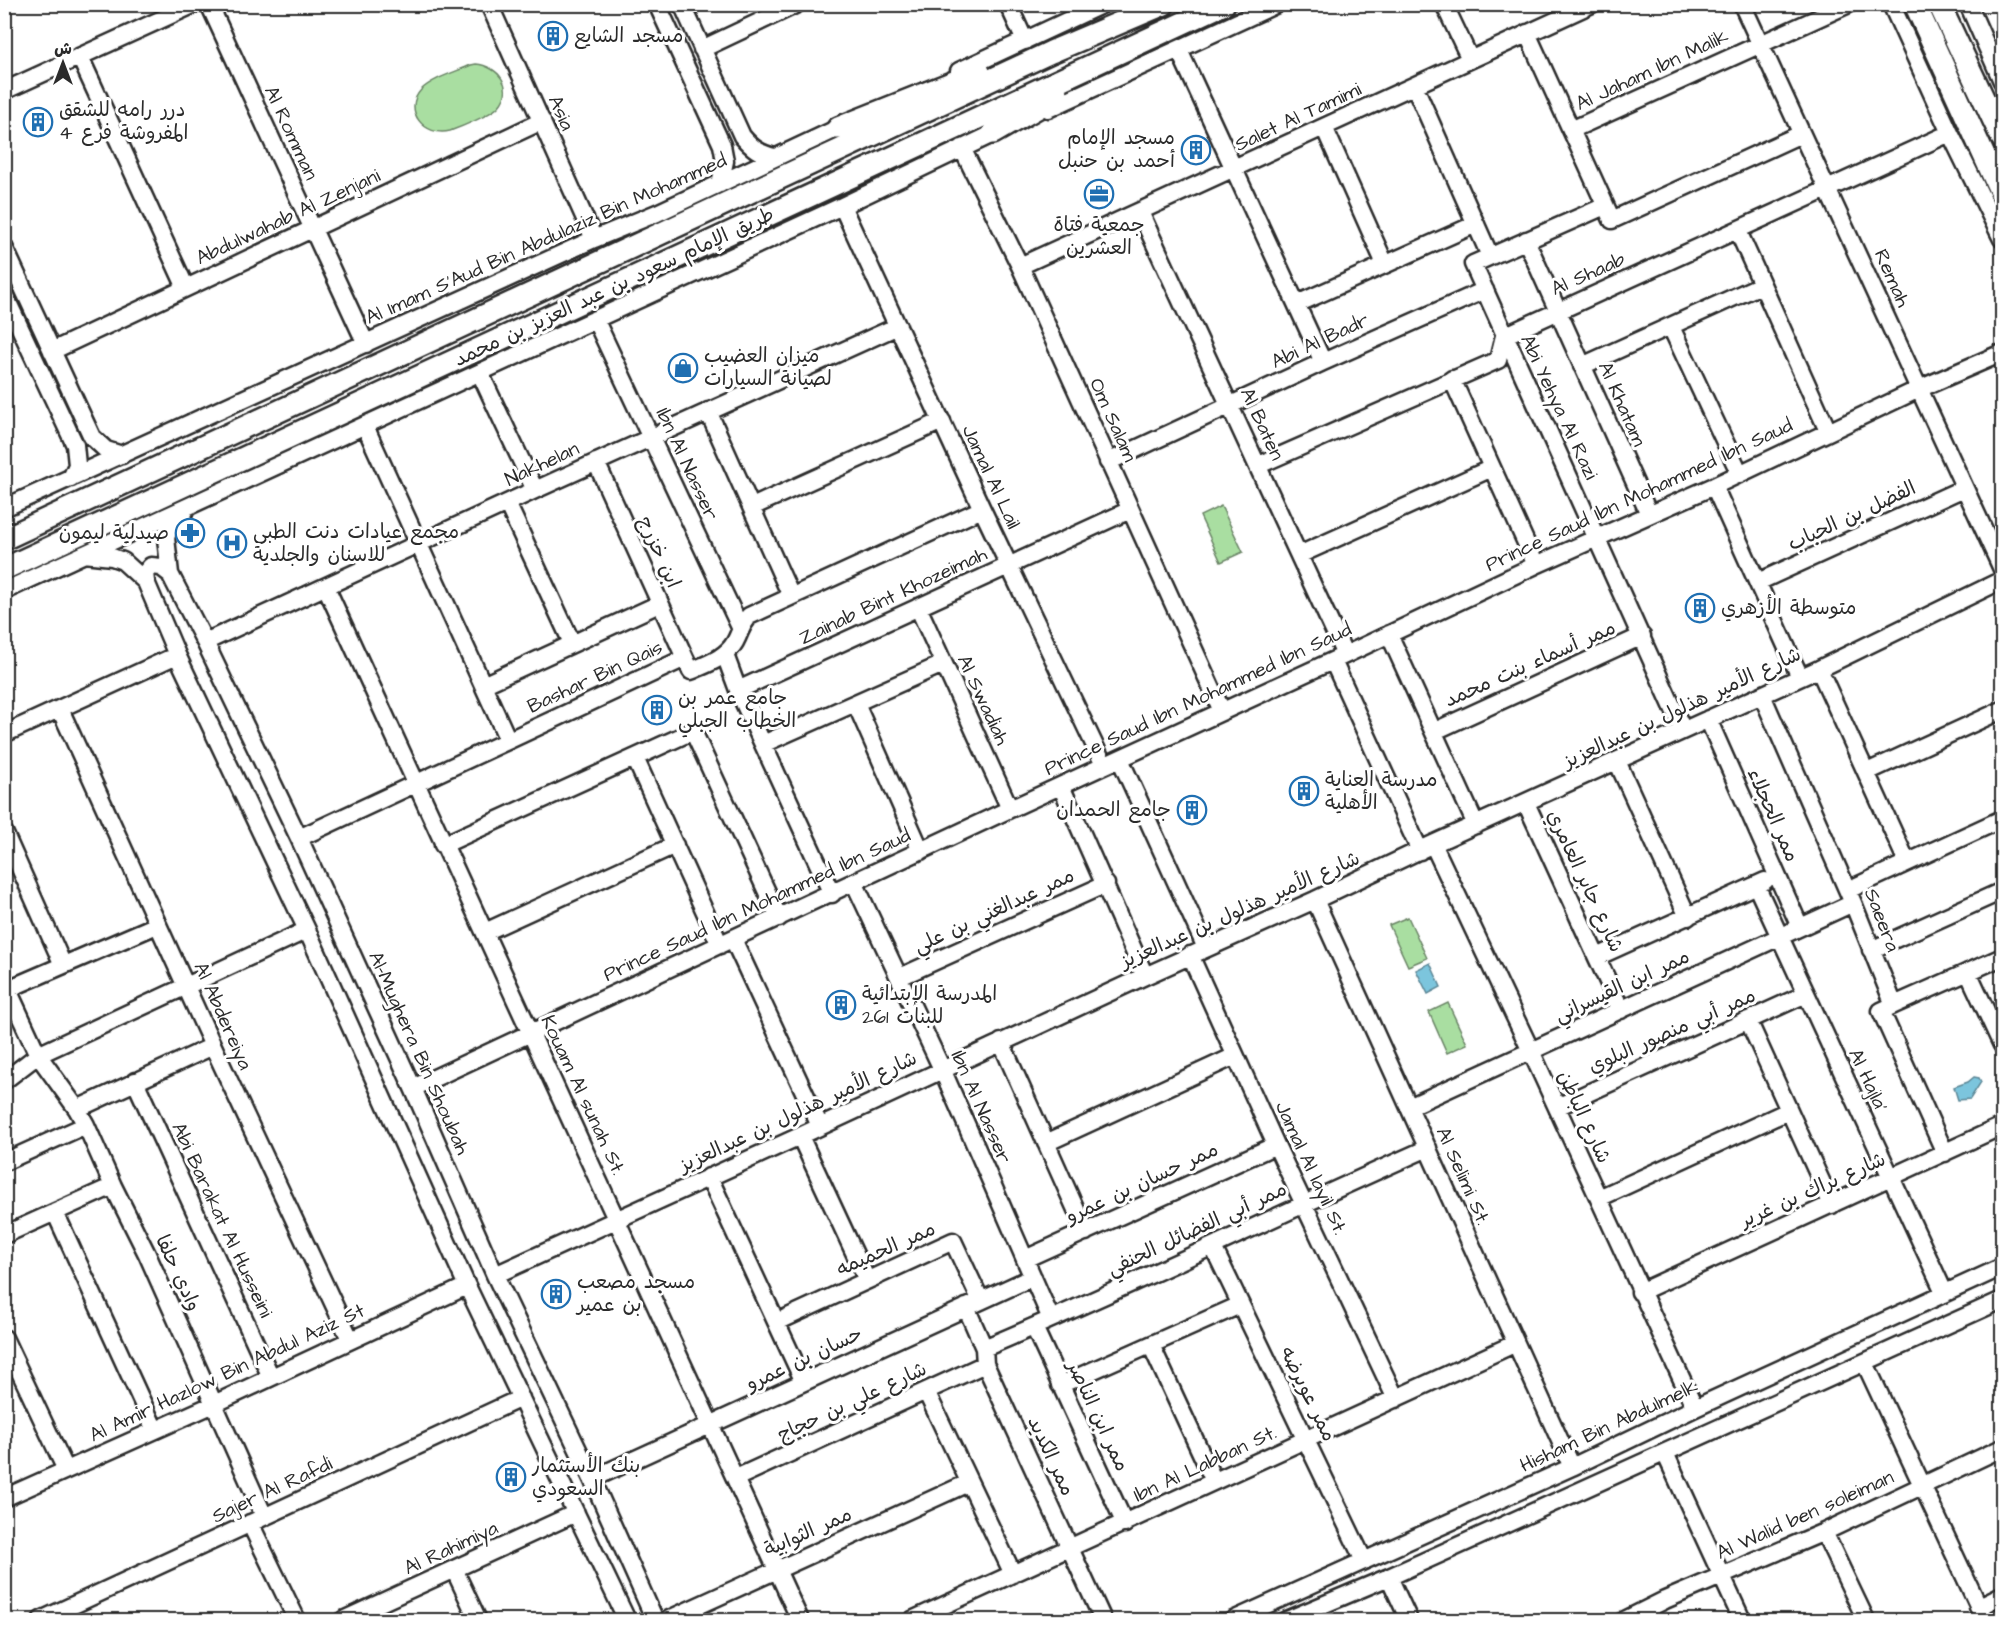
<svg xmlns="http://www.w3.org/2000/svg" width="2007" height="1625" viewBox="0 0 2007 1625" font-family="'Architects Daughter','Playpen Sans Arabic',sans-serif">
<rect width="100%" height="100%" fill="#fff"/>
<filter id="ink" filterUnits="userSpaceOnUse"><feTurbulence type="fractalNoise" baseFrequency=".0167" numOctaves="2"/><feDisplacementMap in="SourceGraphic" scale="12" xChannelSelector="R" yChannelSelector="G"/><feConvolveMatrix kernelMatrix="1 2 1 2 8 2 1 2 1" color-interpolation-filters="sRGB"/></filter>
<g filter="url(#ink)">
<path fill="#a9dea1" stroke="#6a8466" stroke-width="1.5" d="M476,64C498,66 515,87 499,106C491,115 461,127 450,131C425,138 402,110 421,90C433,78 456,72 471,65Z
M1221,506L1243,552L1221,562L1200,516Z
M1408,917L1427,958L1408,966L1389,925Z
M1448,1003L1467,1044L1447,1053L1429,1012Z"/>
<path fill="#7cc5dd" stroke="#5c8796" stroke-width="1.5" d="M1430,963L1441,987L1428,994L1416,970Z
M1974,1077L1979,1078L1981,1082L1970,1099L1958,1100L1954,1087L1968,1082Z"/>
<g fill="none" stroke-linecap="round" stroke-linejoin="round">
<g stroke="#2b2b2b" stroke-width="21">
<path id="minor" d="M209,4L366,344
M489,4L594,239
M657,4L722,145L725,161L720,184
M682,4L742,136C752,148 760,154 775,157
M1008,4L1025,41
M1444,4L1470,59
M1742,4L2002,569
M1891,4L1950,133L2002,239
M1968,4L2002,81
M1527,33L1612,220L1801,134
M702,49L797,4
M1179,50L1323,362
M80,57L186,288
M959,71L1103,4
M1415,87L1490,256
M4,91L195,4
M1048,109L1277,4
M1324,127L1385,264
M1571,130L1849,4
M962,148L1020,266L1222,711
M842,206L982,509L1104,765
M1605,206L1473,264L1683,730
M1140,212L1345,655
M1738,231L1828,431
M1526,240L1649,514
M4,247L92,437L106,450L122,455
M1020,266L1592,4
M4,294L75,445L77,465L71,478
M1297,304L1476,224
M595,319L740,627
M1671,327L1740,474
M52,351L542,121
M1582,366L1761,285
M480,373L535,490
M1452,379L1536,565
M708,411L791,596
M365,426L508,740
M596,462L685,658
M1108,462L1323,362L1485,290
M1259,465L1498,360L1504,336L1950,133
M1714,486L1800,677
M507,503L572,643
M752,507L942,421
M4,508L594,239L657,213L849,123
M185,511L169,529L166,538L170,574L205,642L299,838L413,1088L495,1275L592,1479L655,1620
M84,554L112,557L123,561L146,582L177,655L307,930L467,1286L627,1620
M1299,555L1492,468
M146,582L145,573L151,566L161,567L170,574
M1758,582L1964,488
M326,587L800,1620
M4,591L842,206L1003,129
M918,607L1010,809
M1389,634L1476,825
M205,642L535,490L898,326
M725,655L738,690L832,894
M1333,661L1420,851
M1819,669L1907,862
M483,685L659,604
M738,690L1130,510
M1762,695L1853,903L1894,1005L1881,1011L1945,1153
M856,704L921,851
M60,709L213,1046L350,1339
M1708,719L1800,927
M1435,731L1642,636
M4,734L177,655
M763,744L943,664
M635,758L720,945
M1120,759L1206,948
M1617,761L1688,917
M1867,772L2002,710
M1061,786L1145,976
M1526,803L1621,1010
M4,832L63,965
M299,838L685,658L691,671C707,664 726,658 735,642C741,631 740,627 749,616L982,509
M1433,844L1531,1051L1695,1408
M443,845L693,731L779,918
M854,882L942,1069L1051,1319
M1756,885L1944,1292
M1848,890L2002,819
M1315,900C1400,1090 1485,1279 1572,1467
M485,932L675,845
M733,939L820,1126
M1871,950L2002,891
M1190,955L1276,1145L1396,1399
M1597,957L1765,881
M1968,972L2002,1045
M900,977L1106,884
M4,981L38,1055L77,1109L86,1125L113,1186L147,1254L264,1516
M8,989L157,925
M1894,1005L2002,957
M1748,1020L1832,1205
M1001,1042L1086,1232
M4,1081L38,1055L307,930
M135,1081L271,1377
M413,1088L1010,809L1345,655L1536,565L1714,486L1919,389L2002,353
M1409,1107L1853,903
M1557,1107L1806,994
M77,1109L213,1046
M800,1136L867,1280
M1046,1143L1235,1056
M4,1162L86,1125
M709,1177L804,1382
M1599,1198L1788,1111
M55,1212L155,1430
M4,1235L113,1186
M1213,1247L1364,1561
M1025,1259L1276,1145
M495,1275L800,1136L1145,976L1315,900L1433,844L1819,669L2002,580
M1640,1292L2002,1126
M966,1307L984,1348L985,1364L1103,1620
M777,1322L953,1241L981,1301
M1034,1327L1125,1524
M4,1338L66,1470
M1151,1345L1214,1481
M984,1348C1134,1285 1279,1214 1428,1148
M1865,1363L1985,1620
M1060,1385L1240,1305
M926,1391L1013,1574
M1665,1453L1742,1620
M736,1478L985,1364
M592,1479L1033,1277
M4,1498L214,1404L467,1286
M250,1523L297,1620
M1824,1532L1866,1620
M454,1569L478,1620
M1389,1577L1409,1620
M1978,1607L2002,1595
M41,1620L521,1398
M343,1620L576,1513
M667,1620L968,1483
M912,1620L1514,1344
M1233,1620L1572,1467L1695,1408L2002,1267
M1287,1620L1389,1577L2002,1300
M1625,1620L1665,1600L1824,1532L2002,1448"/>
</g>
<g stroke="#2b2b2b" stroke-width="26">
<path id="major" d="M1915,4L2002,195
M1939,4L2002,138
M838,128L979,72
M993,133L1058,96
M4,539L1051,52L1164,4
M4,569L1224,4"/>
</g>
<use href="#minor" stroke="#fff" stroke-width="16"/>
<use href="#major" stroke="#fff" stroke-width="21"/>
</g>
</g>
<defs>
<g id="building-ring" transform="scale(1.5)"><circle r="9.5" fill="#fff" stroke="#1f6fb2" stroke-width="1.5"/><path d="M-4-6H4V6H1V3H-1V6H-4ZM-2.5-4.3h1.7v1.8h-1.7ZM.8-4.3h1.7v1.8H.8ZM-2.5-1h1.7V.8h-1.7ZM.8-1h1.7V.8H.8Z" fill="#1f6fb2"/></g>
<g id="office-ring" transform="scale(1.5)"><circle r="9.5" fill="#fff" stroke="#1f6fb2" stroke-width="1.5"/><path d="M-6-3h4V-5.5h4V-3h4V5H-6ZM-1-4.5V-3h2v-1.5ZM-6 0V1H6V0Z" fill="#1f6fb2"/></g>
<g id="shop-ring" transform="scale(1.5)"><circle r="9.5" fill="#fff" stroke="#1f6fb2" stroke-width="1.5"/><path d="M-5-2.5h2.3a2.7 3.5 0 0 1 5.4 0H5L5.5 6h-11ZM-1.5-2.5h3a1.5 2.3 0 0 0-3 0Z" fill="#1f6fb2"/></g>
<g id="pharmacy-ring" transform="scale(1.5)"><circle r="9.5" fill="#fff" stroke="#1f6fb2" stroke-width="1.5"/><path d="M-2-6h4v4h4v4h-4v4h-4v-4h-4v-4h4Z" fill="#1f6fb2"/></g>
<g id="hospital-ring" transform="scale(1.5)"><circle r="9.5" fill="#fff" stroke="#1f6fb2" stroke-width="1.5"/><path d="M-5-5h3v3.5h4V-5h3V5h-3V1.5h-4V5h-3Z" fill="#1f6fb2"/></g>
</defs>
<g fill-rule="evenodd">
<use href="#building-ring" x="553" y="36"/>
<use href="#building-ring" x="38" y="122"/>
<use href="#building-ring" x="1196" y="150"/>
<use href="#office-ring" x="1099" y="194"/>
<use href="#shop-ring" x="683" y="368"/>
<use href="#pharmacy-ring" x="190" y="533"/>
<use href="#hospital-ring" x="232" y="543"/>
<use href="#building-ring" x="1700" y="608"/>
<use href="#building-ring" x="657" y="710"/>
<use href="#building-ring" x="1304" y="791"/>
<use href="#building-ring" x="1192" y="810"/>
<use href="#building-ring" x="841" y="1005"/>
<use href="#building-ring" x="556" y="1294"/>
<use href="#building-ring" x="511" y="1477"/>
</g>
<g text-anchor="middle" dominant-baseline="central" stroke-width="6" stroke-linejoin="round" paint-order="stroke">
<g font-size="20" fill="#2b2b2b" stroke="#fff" text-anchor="start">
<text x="574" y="36">مسجد الشايع</text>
<text x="59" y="110">درر رامه للشقق<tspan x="59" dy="23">المفروشة فرع 4</tspan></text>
<text x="1175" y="138" text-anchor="end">مسجد الإمام<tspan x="1175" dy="23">أحمد بن حنبل</tspan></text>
<text x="1099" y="225" text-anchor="middle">جمعية فتاة<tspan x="1099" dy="23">العشرين</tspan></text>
<text x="704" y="356">ميزان العضيب<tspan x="704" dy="23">لصيانة السيارات</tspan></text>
<text x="253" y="532">مجمع عيادات دنت الطبي<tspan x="253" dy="23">للاسنان والجلدية</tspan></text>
<text x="169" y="533" text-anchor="end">صيدلية ليمون</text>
<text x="1721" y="608">متوسطة الأزهري</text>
<text x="678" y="698">جامع عمر بن<tspan x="678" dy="23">الخطاب الجبلي</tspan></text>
<text x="1325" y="780">مدرسة العناية<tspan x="1325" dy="23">الأهلية</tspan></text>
<text x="1171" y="810" text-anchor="end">جامع الحمدان</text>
<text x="862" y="994">المدرسة الإبتدائية<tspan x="862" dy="23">261 للبنات</tspan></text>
<text x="577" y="1282">مسجد مصعب<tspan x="577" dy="23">بن عمير</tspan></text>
<text x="532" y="1466">بنك الأستثمار<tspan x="532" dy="23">السعودي</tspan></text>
</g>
<g font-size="20" fill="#2b2b2b" stroke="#fff">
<text transform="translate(1652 70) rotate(-25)">Al Jaham Ibn Malik</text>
<text transform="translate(561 113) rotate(66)">Asia</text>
<text transform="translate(1298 117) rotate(-25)">Salet Al Tamimi</text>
<text transform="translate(291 133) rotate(65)">Al Romman</text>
<text transform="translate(288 217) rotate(-25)">Abdulwahab Al Zenjani</text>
<text transform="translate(546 239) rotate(-24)">Al Imam S'Aud Bin Abdulaziz Bin Mohammed</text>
<text transform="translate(1588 274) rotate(-24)">Al Shaab</text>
<text transform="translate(1892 278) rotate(66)">Remah</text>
<text transform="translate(614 287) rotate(-25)">طريق الإمام سعود بن عبد العزيز بن محمد</text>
<text transform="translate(1320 341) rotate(-25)">Abi Al Badr</text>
<text transform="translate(1622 404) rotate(66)">Al Khatam</text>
<text transform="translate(1559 407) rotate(65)">Abi Yehya Al Razi</text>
<text transform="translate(1113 420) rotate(66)">Om Salam</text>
<text transform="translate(1262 424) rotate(65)">Al Baten</text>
<text transform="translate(542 464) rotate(-25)">Nakhelan</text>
<text transform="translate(687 464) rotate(65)">Ibn Al Nasser</text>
<text transform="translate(991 477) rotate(65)">Jamal Al Lail</text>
<text transform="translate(1639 495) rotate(-25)">Prince Saud Ibn Mohammed Ibn Saud</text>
<text transform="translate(1852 516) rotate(-25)">الفضل بن الحباب</text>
<text transform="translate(659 552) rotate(66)">ابن خزرج</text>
<text transform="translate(893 596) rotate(-25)">Zainab Bint Khozeimah</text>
<text transform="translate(1530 664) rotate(-24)">ممر أسماء بنت محمد</text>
<text transform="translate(595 677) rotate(-25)">Bashar Bin Qais</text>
<text transform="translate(1198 699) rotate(-25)">Prince Saud Ibn Mohammed Ibn Saud</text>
<text transform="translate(983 700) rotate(65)">Al Swadiah</text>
<text transform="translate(1682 708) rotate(-25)">شارع الأمير هذلول بن عبدالعزيز</text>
<text transform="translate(1773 815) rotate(66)">ممر الحجلاء</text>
<text transform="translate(1585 881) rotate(65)">شارع جابر العامري</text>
<text transform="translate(757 905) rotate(-25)">Prince Saud Ibn Mohammed Ibn Saud</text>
<text transform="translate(1240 910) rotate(-24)">شارع الأمير هذلول بن عبدالعزيز</text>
<text transform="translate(994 911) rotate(-25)">ممر عبدالغني بن علي</text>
<text transform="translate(1882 920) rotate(69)">Saeera</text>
<text transform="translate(1622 986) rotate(-25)">ممر ابن القيسراني</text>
<text transform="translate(223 1016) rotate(66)">Al Abdereiya</text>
<text transform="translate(1672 1031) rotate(-24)">ممر أبي منصور البلوي</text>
<text transform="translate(419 1053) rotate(66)">Al-Mughera Bin Shoubah</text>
<text transform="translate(1868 1080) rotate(65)">Al Hajla'</text>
<text transform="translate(583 1095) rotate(65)">Kouam Al sunah St.</text>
<text transform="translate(981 1107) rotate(66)">Ibn Al Nasser</text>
<text transform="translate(798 1112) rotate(-25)">شارع الأمير هذلول بن عبدالعزيز</text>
<text transform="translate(1584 1117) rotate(65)">شارع الباطن</text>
<text transform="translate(1311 1168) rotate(65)">Jamal Al layil St.</text>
<text transform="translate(1463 1176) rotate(66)">Al Selimi St.</text>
<text transform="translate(1142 1183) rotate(-25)">ممر حسان بن عمرو</text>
<text transform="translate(1813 1190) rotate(-24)">شارع براك بن غرير</text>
<text transform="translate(222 1220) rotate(65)">Abi Barakat Al Husseini</text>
<text transform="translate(1197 1229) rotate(-25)">ممر أبي الفضائل الحنفي</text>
<text transform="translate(886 1249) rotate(-24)">ممر الحميمه</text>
<text transform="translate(178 1273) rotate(65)">وادي حلفا</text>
<text transform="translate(804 1359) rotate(-25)">حسان بن عمرو</text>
<text transform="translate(227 1373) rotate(-25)">Al Amir Hazlow Bin Abdul Aziz St</text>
<text transform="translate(1308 1394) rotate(64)">ممر عويرضه</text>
<text transform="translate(852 1402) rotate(-25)">شارع علي بن حجاج</text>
<text transform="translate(1098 1416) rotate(65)">ممر ابن الناصر</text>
<text transform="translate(1609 1426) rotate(-25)">Hisham Bin Abdulmelk</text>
<text transform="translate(1051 1456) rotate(65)">ممر الكديد</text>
<text transform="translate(1205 1464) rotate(-25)">Ibn Al Labban St.</text>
<text transform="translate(272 1490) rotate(-25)">Sajer Al Rafdi</text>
<text transform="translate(1805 1515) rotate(-24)">Al Walid ben soleiman</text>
<text transform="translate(808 1532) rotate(-24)">ممر الثوابية</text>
<text transform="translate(451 1548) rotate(-25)">Al Rahimiya</text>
</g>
</g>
<rect width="2007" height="1625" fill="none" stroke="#fff" stroke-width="24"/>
<rect x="12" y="12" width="1983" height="1601" fill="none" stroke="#2b2b2b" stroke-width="2" filter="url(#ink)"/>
<g transform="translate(63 63)" stroke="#ffffff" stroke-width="4.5" paint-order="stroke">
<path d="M0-4.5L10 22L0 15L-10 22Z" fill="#2b2b2b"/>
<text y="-9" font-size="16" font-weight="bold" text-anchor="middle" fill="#2b2b2b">ش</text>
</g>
</svg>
